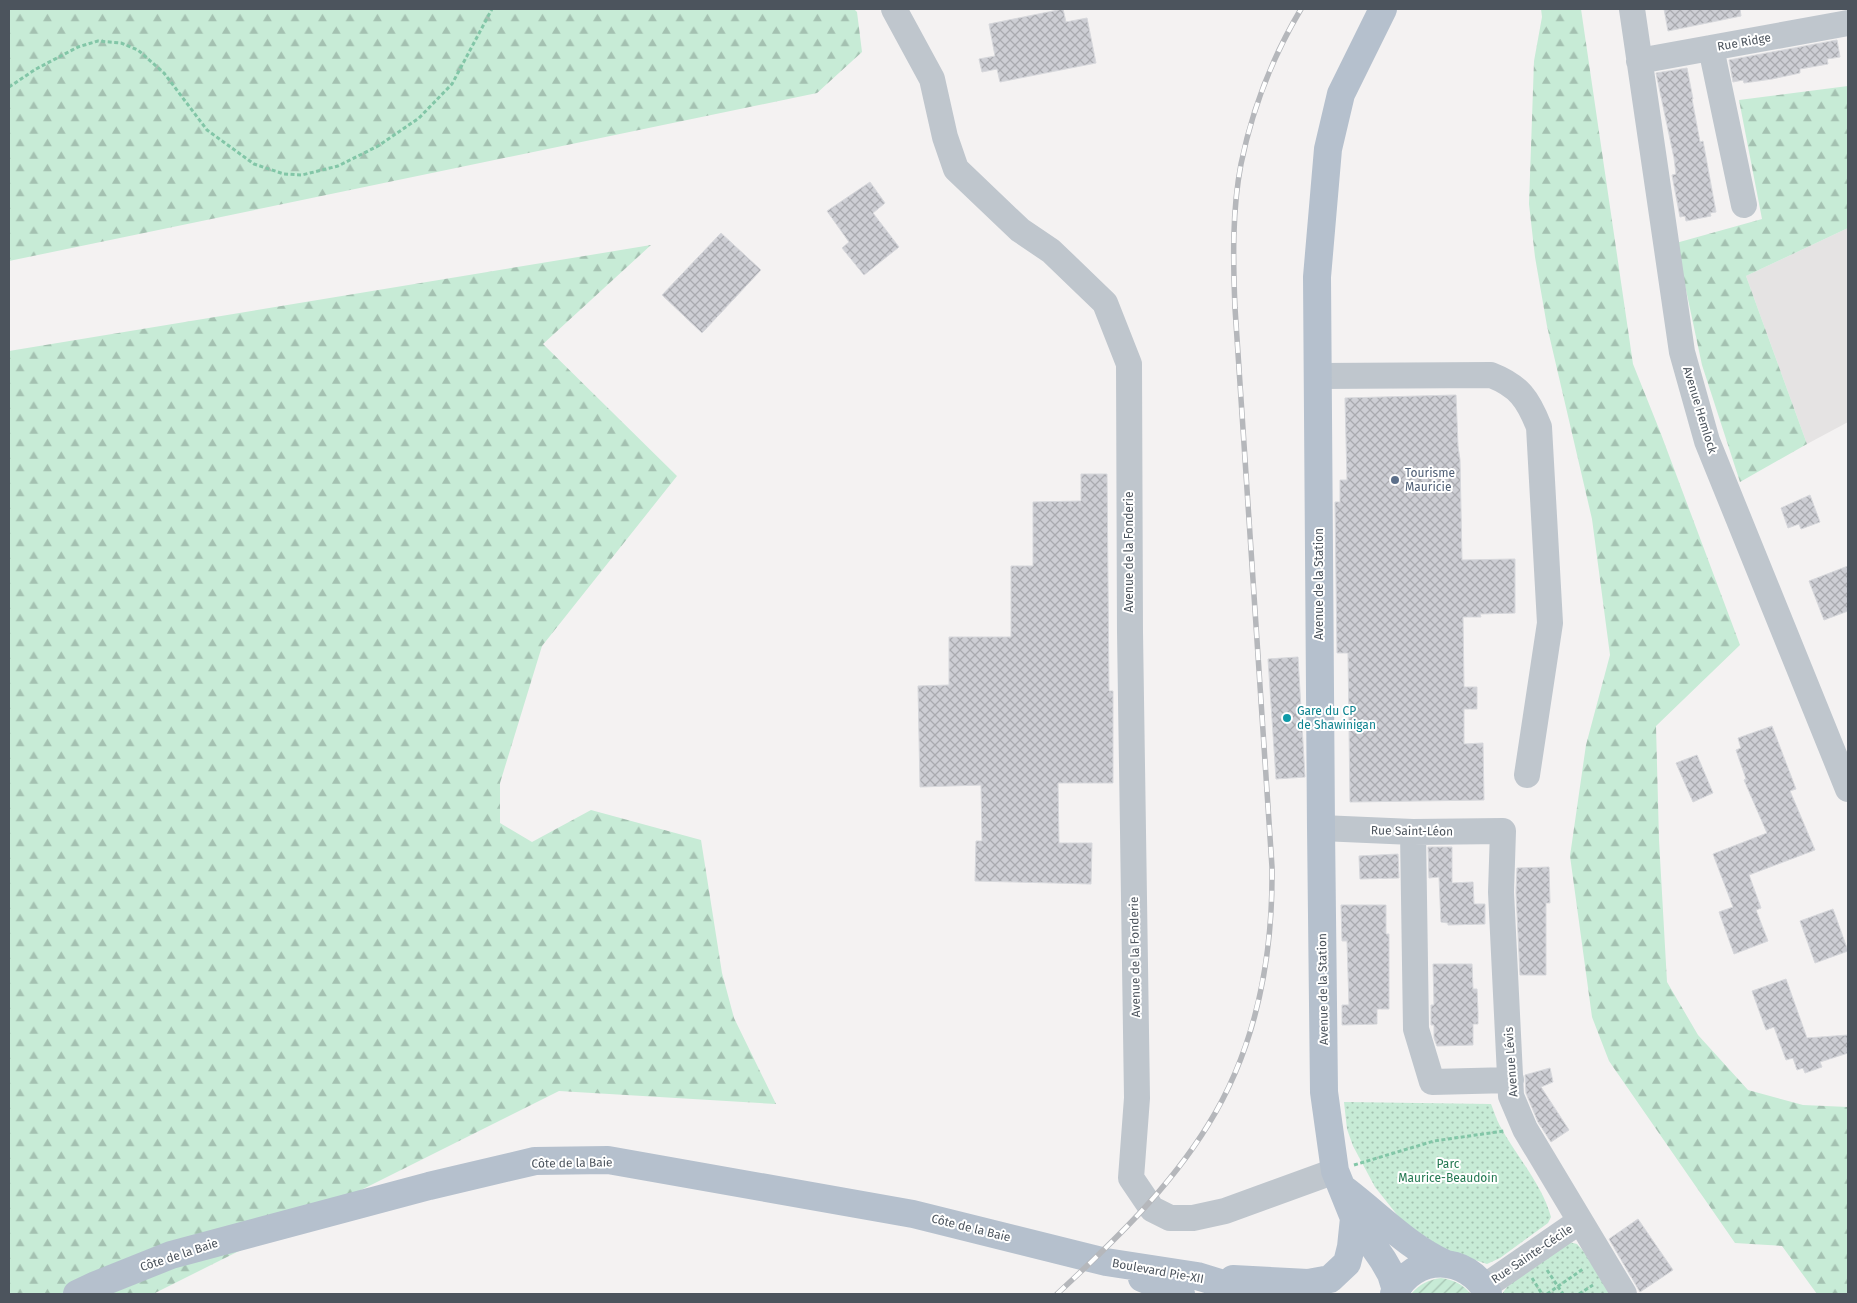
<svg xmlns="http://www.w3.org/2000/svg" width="1857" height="1303" viewBox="0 0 1857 1303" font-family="'Fira Sans',sans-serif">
<defs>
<pattern id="grass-dots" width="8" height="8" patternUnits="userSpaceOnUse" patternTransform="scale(1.25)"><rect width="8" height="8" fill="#c7ebd6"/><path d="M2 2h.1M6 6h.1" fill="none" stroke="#a4c1b1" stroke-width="1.8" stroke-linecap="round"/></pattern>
<pattern id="forest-firs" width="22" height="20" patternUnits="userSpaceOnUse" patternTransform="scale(1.25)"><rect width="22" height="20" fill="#c7ebd6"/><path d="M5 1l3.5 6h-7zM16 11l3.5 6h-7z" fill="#a4c1b1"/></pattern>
<pattern id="garden-furrows" width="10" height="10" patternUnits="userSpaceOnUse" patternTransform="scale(1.25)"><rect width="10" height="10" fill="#c7ebd6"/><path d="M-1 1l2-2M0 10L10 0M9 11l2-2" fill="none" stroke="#a4c1b1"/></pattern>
<pattern id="building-cross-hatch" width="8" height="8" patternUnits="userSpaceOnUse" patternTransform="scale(1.25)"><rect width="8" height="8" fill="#cdced4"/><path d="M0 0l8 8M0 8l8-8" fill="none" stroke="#a9aaaf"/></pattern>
</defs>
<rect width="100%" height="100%" fill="#f4f2f2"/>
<path fill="#e5e3e3" d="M1848,228V422L1807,444L1746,276Z"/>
<path fill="url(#grass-dots)" d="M1344,1102L1491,1104C1494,1111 1496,1119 1500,1126C1516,1156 1542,1184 1551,1217L1548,1223L1500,1258L1487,1264L1445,1250L1402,1221L1375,1187L1353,1146L1347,1129Z
M1569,1242L1577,1244L1585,1253L1610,1294H1502L1509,1284Z"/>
<path fill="url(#forest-firs)" d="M9,9H854L857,12L862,52L817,93L9,261Z
M1541,9H1581L1633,364L1661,434L1740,645L1656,726L1659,840L1667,982L1698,1035L1748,1090L1803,1105L1848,1107V1294H1817L1782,1246L1735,1243L1609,1061L1592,1017L1570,856L1586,745L1610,655L1592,519L1547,326L1535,257L1529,204L1534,61L1542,17Z
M1848,86V228L1746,276L1807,444L1740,482L1702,365L1676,243L1762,219L1739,100Z
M651,245L543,344L677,476L542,646L500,783V823L532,842L591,810L701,840L722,973L734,1018L776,1104L559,1091L153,1294H9V351Z"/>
<path fill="url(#garden-furrows)" d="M1441,1278C1454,1280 1462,1284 1471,1294H1411C1420,1284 1428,1280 1441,1278Z"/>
<path fill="url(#building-cross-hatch)" stroke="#d7d8dc" d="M1063,9L1066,22L1087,18L1096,63L1000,82L997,69L982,72L979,59L995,56L989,24Z
M1664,9H1740L1741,16L1668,31Z
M1837,40L1840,57L1827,59L1828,64L1800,69V73L1772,79L1744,83L1743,80L1733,82L1729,60Z
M1687,68L1693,99H1692L1700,142L1703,141L1716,212L1710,213L1711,216L1686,221L1685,216L1680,217L1672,175L1676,174L1674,158L1656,73Z
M870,182L885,203L873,213L899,247L864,275L842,248L849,242L827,211Z
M721,233L761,270L702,333L662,295Z
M1456,395L1458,446L1460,460L1462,560L1515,559V613L1480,614L1481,617H1463L1464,687H1477V709H1464V744L1483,743L1484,800L1350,802L1348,653H1337L1335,502H1340V480H1347L1345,398Z
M1081,474H1107L1109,691H1113V783H1058L1059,843H1092L1091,884L975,881L976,841H982L981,785L920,787L918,686L949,685V637H1011V566H1033V502L1081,501Z
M1810,495L1820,522L1801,529L1799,524L1788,528L1781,508Z
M1848,566V611L1824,620L1809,581Z
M1298,657L1305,777L1276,779L1268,659Z
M1772,726L1796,789L1790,791L1815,850L1749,875L1761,908L1756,910L1768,941L1734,954L1719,912L1733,907L1713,854L1767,833L1744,780L1746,779L1736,750L1741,748L1738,738Z
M1697,755L1713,793L1693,802L1676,763Z
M1428,847H1452V883L1473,882L1474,904H1485V924L1448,925V923L1441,922L1439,877L1429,878Z
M1398,854L1399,878L1360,879L1359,856Z
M1549,867L1550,903H1546V975H1520L1516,892L1517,868Z
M1341,905H1386V934H1389V1009H1377V1024L1342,1025V1005H1349L1347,941H1342Z
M1833,909L1848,951L1815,963L1800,921Z
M1433,964H1472L1473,989H1477L1478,1012V1024H1473V1045L1437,1046L1434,1038V1025H1431V1005H1434Z
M1786,979L1807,1038L1848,1035V1053L1820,1062L1822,1067L1805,1073L1803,1068L1797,1070L1793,1058L1786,1060L1774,1027L1766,1030L1752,991Z
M1550,1068L1553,1082L1541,1087L1569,1130L1551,1142L1538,1122L1526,1093L1525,1075Z
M1638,1219L1673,1270L1640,1292L1609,1239Z"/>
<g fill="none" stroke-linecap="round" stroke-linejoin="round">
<path stroke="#82c6a7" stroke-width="3" stroke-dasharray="4 2.5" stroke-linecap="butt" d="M9,87L36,69L78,47L98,41L121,43L138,50L164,73L207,130L254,164L284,174L302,175L338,166L378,146L419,118L452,84L492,9
M1354,1165L1434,1141L1504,1131
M1547,1270L1563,1294
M1532,1278L1542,1294
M1547,1294L1583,1269
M1579,1294L1593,1285"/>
<path stroke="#bfc6cd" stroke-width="26" d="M894,9L932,79L945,137L956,169L1020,230L1051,251L1105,303L1129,364L1130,632L1137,1098L1131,1178L1152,1209L1170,1218H1193L1225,1211L1335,1171
M1632,9L1682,352L1707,441L1848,789
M1711,48L1744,205
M1639,61L1848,23
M1318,376L1491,375C1519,386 1528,399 1539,427L1550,623L1527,775
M1321,828L1413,832L1503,831L1501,892L1511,1096L1525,1129L1624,1294
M1413,832L1416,1029L1432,1082L1511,1080
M1484,1287L1580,1221"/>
<path stroke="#b5c0cd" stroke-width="28" d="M1383,9L1341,94L1328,149L1317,277L1321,828L1324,1092L1335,1171L1354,1218L1383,1260L1391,1274L1396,1290
M1345,1190C1378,1215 1408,1247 1446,1264
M1142,1278L1181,1294
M1233,1279L1308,1283L1330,1279L1347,1263L1351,1247L1354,1218
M77,1294L96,1285L171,1255L429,1186L535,1161L608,1160L913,1214L1106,1262L1197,1276L1256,1294
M1394,1294C1413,1253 1468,1254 1488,1294"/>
<g stroke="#b5b7bb" stroke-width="5.5">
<path id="rail" d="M1057,1294C1112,1243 1168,1190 1208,1125C1256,1048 1273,956 1272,867L1235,308C1233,260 1232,211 1241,164C1252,110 1273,56 1301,9"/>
</g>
<use href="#rail" stroke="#fff" stroke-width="4" stroke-dasharray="11" stroke-linecap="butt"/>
</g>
<circle fill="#5c6f8a" stroke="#fff" stroke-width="2" cx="1395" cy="480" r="5"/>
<circle fill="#0f9aa8" stroke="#fff" stroke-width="2" cx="1287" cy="718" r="5"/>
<g text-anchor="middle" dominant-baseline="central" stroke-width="4" stroke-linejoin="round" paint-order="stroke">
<g font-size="12" fill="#4c545d" stroke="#fff">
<text transform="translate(1744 42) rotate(-10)">Rue Ridge</text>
<text transform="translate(1700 410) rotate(73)">Avenue Hemlock</text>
<text transform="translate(1129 552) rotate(-90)">Avenue de la Fonderie</text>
<text transform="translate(1319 584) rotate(-90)">Avenue de la Station</text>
<text transform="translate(1412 831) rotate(1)">Rue Saint-Léon</text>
<text transform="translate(1135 957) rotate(-91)">Avenue de la Fonderie</text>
<text transform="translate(1323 989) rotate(-91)">Avenue de la Station</text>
<text transform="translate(1511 1062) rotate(-94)">Avenue Lévis</text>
<text transform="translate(572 1163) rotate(-1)">Côte de la Baie</text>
<text transform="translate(971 1228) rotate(14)">Côte de la Baie</text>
<text transform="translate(1532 1254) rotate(-34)">Rue Sainte-Cécile</text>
<text transform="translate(179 1255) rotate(-18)">Côte de la Baie</text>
<text transform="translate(1158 1271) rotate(10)">Boulevard Pie-XII</text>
</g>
<g font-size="12" fill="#4e5e75" stroke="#fff" text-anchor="start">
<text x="1405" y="473">Tourisme<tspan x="1405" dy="14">Mauricie</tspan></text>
</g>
<g font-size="12" fill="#0d838f" stroke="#fff" text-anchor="start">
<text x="1297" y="711">Gare du CP<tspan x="1297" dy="14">de Shawinigan</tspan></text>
</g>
<g font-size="12" fill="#237851" stroke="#fff">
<text x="1448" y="1164">Parc<tspan x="1448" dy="14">Maurice-Beaudoin</tspan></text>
</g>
</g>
<rect width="1857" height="1303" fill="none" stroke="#4c545d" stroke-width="20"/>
</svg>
